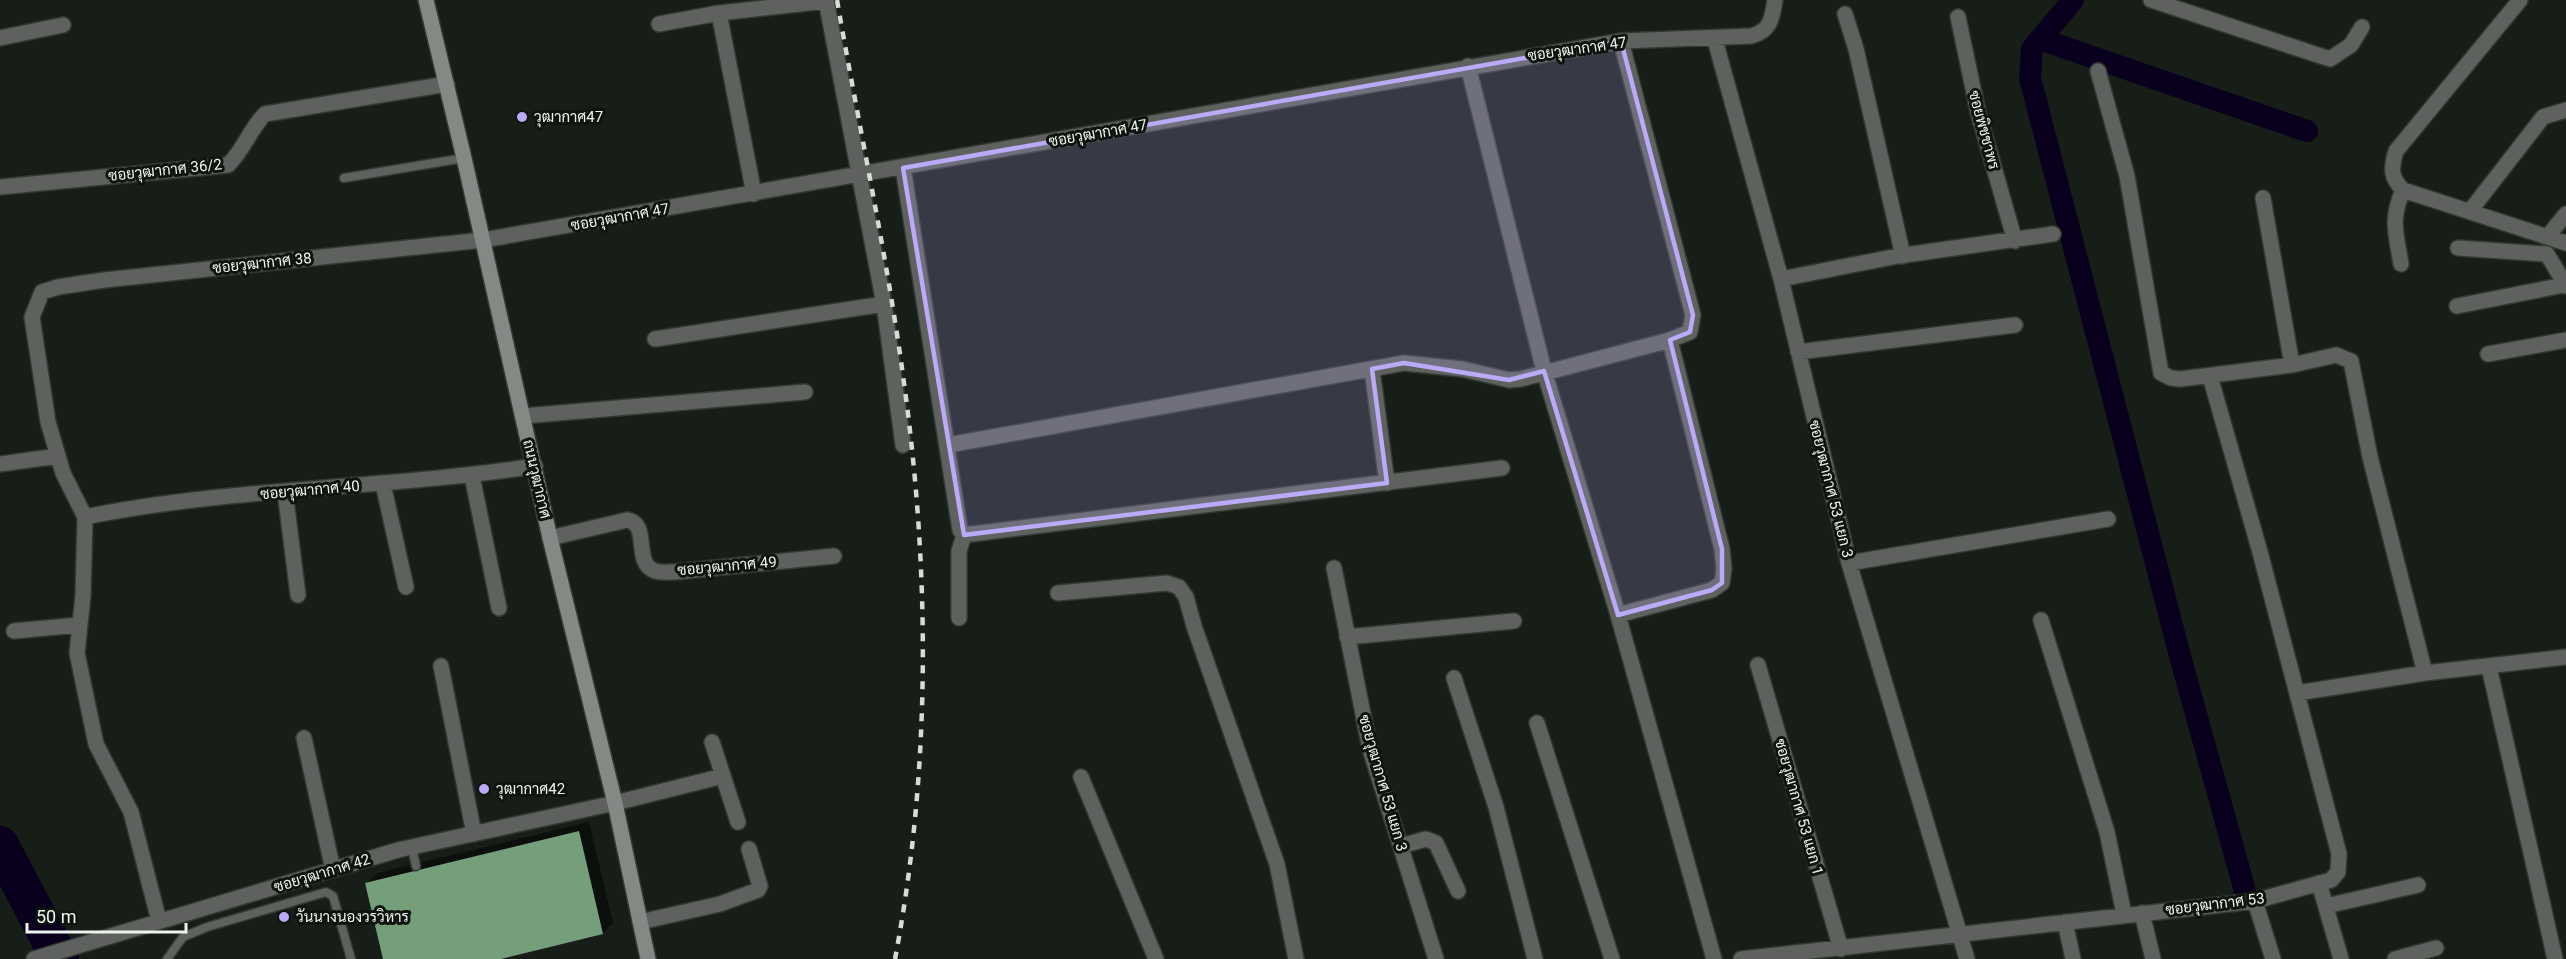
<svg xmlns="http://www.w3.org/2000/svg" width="2566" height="959" viewBox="0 0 2566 959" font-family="Roboto,Sarabun,sans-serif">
<rect width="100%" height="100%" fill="#171e18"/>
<path fill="#0007" d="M589,822L613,923L603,933L495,959H385L367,883L377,873Z"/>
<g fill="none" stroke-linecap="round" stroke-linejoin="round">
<path stroke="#09001e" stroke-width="22" d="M2073,0L2032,49L2030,78L2180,656L2245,891
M2040,39L2307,131"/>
<path stroke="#09001e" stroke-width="38" d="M0,845L60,959"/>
</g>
<path fill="#759e7b" d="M579,831L603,934L501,959H383L365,883Z"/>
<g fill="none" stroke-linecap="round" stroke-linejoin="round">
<g stroke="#313832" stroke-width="11">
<path id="lane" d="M344,178L464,158
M412,848L416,866
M167,959L183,937L207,927L326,892L333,896L351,959"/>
</g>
<g stroke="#313832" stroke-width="18">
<path id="street" d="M826,0L884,304L903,445
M2151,0L2330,59L2351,45L2362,27
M2520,0L2396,151C2391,168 2390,177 2403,190L2566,243
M719,13L754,194
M1845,14L1856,49L1903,256
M1958,17L1978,112L2015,241
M659,24L719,13L826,1
M0,38L63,25
M1715,40L1781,279L1849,563L1967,959
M1468,66L1544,371L1618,615L1714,959
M2098,71L2127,176L2161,373L2171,378L2180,379L2292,365L2336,355L2351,361L2370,457L2425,673
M903,168L960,530L964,535L959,551V618
M0,187L228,165C244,150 249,130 265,114L447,84
M2263,198L2292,365
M2470,211L2543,117L2566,110
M2548,236L2566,214
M2458,248L2547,254L2566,286
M2401,264C2396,233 2390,220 2403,190
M1781,279L1898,256L2053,234
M2457,306L2564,285
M655,339L884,304
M1798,352L2015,325
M2488,354L2566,340
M1372,369L1387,483
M523,416L805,392
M948,445L1404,363L1462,369L1509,380L1521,379L1670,340L1690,332L1693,315L1621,41
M0,464L58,456
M472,476L499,608
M383,484L406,587
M285,492L298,595
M85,517C233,487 386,489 535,466
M964,535L1502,468
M550,538L627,520C651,523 632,563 655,571C661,573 669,572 675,572L834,556
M1849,563L2108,519
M1334,568L1370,749L1436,959
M1058,593L1167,583L1179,587L1186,597L1194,626L1277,864L1296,959
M1618,615L1712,590L1722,583L1724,569L1722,549L1670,340
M2041,620L2107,832L2124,914
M14,631L78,625
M1347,637L1514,621
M1758,665L1841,949
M441,666L474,834
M2489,667L2555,959
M1454,678L1496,807L1535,959
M2297,693L2425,673L2566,657
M1537,723L1612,959
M304,738L333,870
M712,742L738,822
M1081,777L1156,959
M1401,846L1426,839L1436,843L1458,891
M2319,883L2341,959
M2255,901L2273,959
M2326,906L2418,885
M2142,913L2153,959
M159,921L131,812L96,744L77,653L83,596L85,517L63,473L48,422L32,317L42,292L58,287L104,280L483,240L1621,41L1751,36C1771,31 1772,18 1775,0
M640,922L720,904L758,890L760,886L749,849
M2065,922L2073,959
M34,959L398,850L615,803L723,776
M1741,959L2255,901L2331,880L2338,872L2339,854L2260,552L2210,376
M2395,959L2436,948"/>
</g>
<g stroke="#313832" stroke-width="18">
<path id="secondary" d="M426,0L464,158L550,538L615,803L648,959"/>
</g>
<use href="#lane" stroke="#5e615e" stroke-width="8"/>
<use href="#street" stroke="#5e615e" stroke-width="15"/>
<use href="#secondary" stroke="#838984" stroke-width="15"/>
<path stroke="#d6dcd6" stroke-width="4.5" stroke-dasharray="8 8" stroke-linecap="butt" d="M837,0C859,128 887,255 904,383C930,573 931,770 895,959"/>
</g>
<path fill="#baaaf7" fill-opacity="0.2" stroke="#baaaf7" stroke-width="4.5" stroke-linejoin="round" d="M1621,41L1693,315L1690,332L1670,340L1722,549V583L1712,590L1618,615L1544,371L1509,380L1404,363L1372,369L1387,483L964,535L903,168Z"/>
<g fill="#baaaf7" stroke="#0e150f" stroke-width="2">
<circle cx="522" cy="117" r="6"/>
<circle cx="484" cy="789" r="6"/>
<circle cx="284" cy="917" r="6"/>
</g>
<g text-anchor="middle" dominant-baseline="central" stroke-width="6" stroke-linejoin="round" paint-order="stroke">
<g font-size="15" fill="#eef3ee" stroke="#0e150f">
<text transform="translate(1577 49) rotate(-8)">ซอยวุฒากาศ 47</text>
<text transform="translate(1984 130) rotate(75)">ซอยพิชชาพร</text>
<text transform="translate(1098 133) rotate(-10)">ซอยวุฒากาศ 47</text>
<text transform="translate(165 170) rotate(-6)">ซอยวุฒากาศ 36/2</text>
<text transform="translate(620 217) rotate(-10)">ซอยวุฒากาศ 47</text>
<text transform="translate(262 263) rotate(-6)">ซอยวุฒากาศ 38</text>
<text transform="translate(537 479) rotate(77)">ถนนวุฒากาศ</text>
<text transform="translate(1831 489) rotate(76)">ซอยวุฒากาศ 53 แยก 3</text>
<text transform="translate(310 490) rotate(-5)">ซอยวุฒากาศ 40</text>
<text transform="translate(727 566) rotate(-5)">ซอยวุฒากาศ 49</text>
<text transform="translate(1383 783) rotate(74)">ซอยวุฒากาศ 53 แยก 3</text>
<text transform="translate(1799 807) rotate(74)">ซอยวุฒากาศ 53 แยก 1</text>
<text transform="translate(322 873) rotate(-17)">ซอยวุฒากาศ 42</text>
<text transform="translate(2215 904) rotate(-7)">ซอยวุฒากาศ 53</text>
</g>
<g font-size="15" fill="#eef3ee" stroke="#0e150f" text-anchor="start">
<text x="534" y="117">วุฒากาศ47</text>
<text x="496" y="789">วุฒากาศ42</text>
<text x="296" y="917">วันนางนองวรวิหาร</text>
</g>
</g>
<path d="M27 923v9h159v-9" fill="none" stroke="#eef3ee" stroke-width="3"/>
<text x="36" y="923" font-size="18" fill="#eef3ee" stroke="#0e150f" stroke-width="4.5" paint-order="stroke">50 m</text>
</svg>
